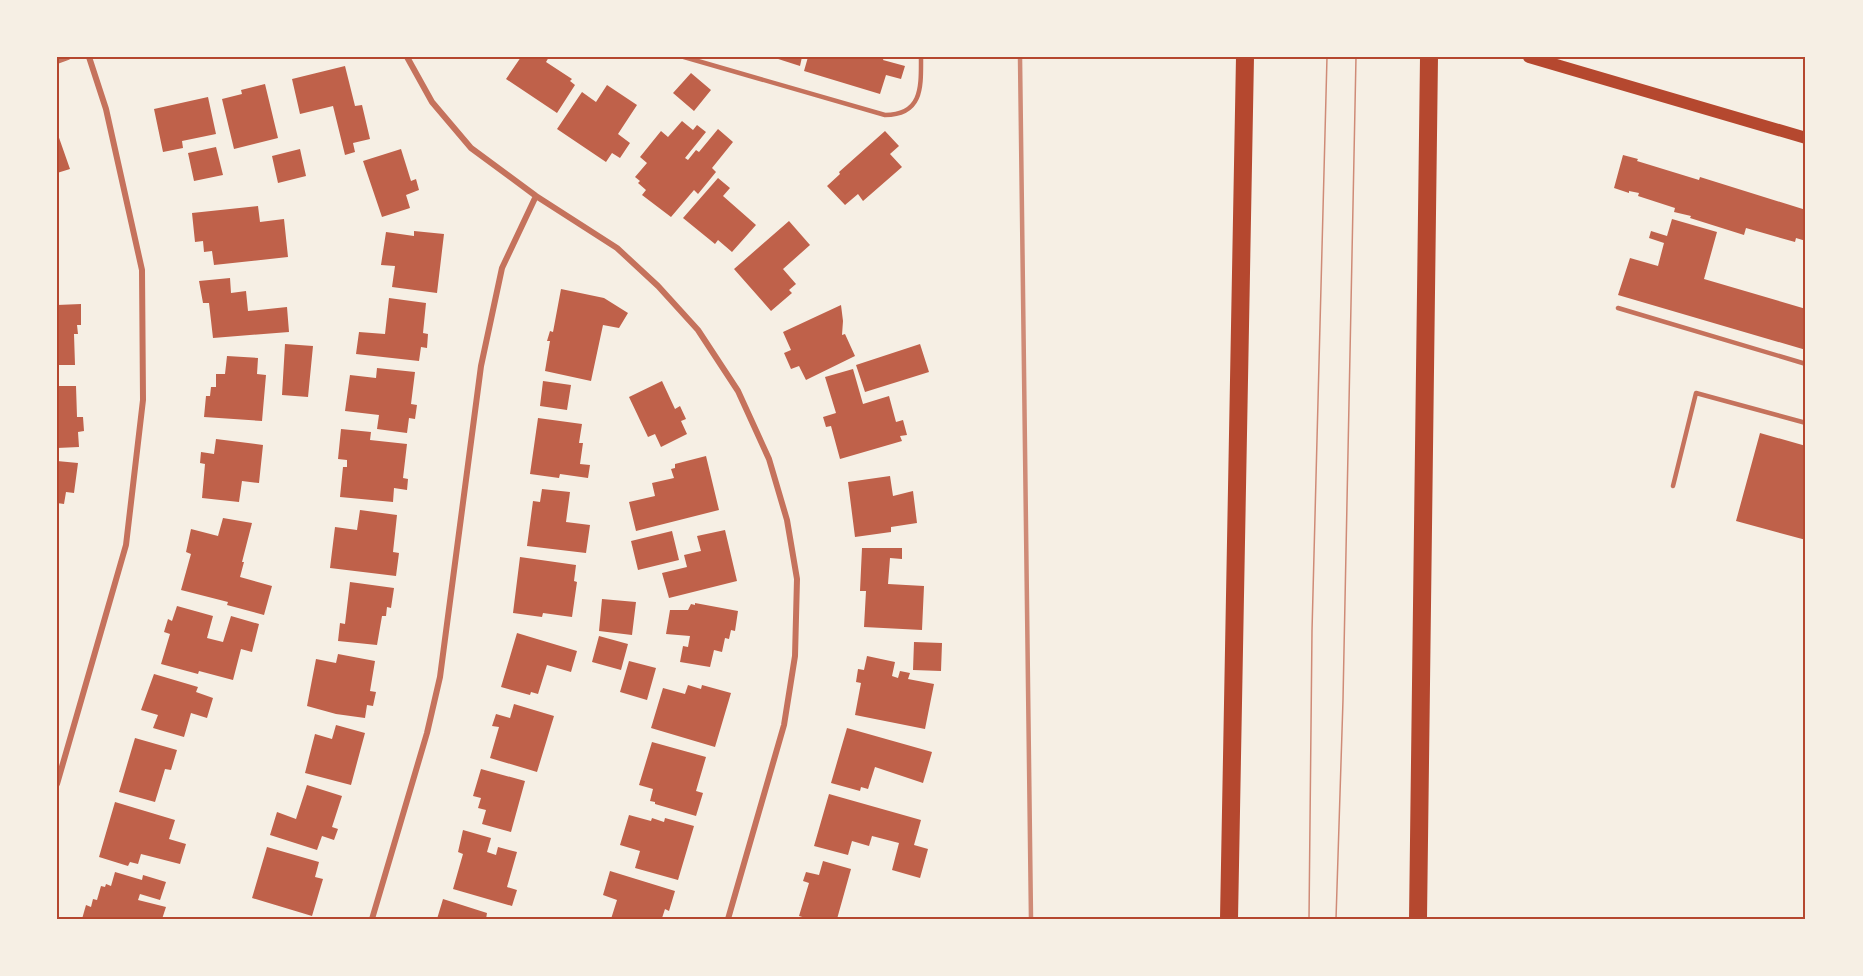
<svg xmlns="http://www.w3.org/2000/svg" width="1863" height="976" viewBox="0 0 1863 976" font-family="'Fira Sans Condensed',sans-serif">
<rect width="100%" height="100%" fill="#f6efe4"/>
<path fill="#bf614a" d="M521,57H549L546,62L572,79L570,81L575,85L557,113L506,79Z
M772,57H802L800,66Z
M808,57H884L883,60L905,66L901,79L886,75L880,94L804,71Z
M345,66L355,106L362,105L370,139L353,143L355,152L345,155L333,106L300,114L292,79Z
M691,73L711,90L694,111L673,93Z
M265,84L278,138L234,149L222,99L242,94L241,90Z
M607,85L637,105L618,134L630,143L620,158L612,153L606,162L557,129L582,92L596,102Z
M208,97L216,134L182,141L183,148L163,152L154,109Z
M682,121L693,130L697,125L706,132L685,158L688,160L696,150L699,152L718,129L733,142L712,168L716,172L698,194L694,190L671,217L642,195L646,190L638,183L640,181L635,177L647,163L640,157L661,131L668,137Z
M885,131L899,146L890,154L902,167L863,201L858,194L845,205L827,186L840,174L839,172Z
M57,132L70,169L57,173Z
M216,147L223,175L194,181L188,153Z
M300,149L306,176L278,183L272,156Z
M401,149L411,181L416,179L419,190L406,195L410,208L382,217L363,161Z
M1623,155L1638,159L1637,161L1699,180L1700,177L1806,210V241L1796,238L1795,242L1746,228L1744,235L1690,218L1691,216L1674,212L1675,208L1638,196L1639,193L1629,191V193L1614,188Z
M718,178L730,188L723,196L756,225L732,252L718,240L715,244L683,218Z
M258,206L260,222L284,219L288,257L214,265L212,251L204,252L203,241L195,242L192,213Z
M1672,219L1717,232L1704,279L1806,309V350L1618,295L1630,258L1658,266L1664,243L1649,238L1651,231L1667,236Z
M789,221L810,245L783,269L796,284L789,290L792,293L771,311L734,269Z
M414,231L444,234L437,293L392,287L395,266L381,265L386,232L414,236Z
M230,278L231,293L246,291L248,311L287,307L289,332L213,338L209,303H203L199,281Z
M561,289L604,298L628,313L619,328L603,325L591,381L545,371L550,341H547L550,331L553,332Z
M389,298L426,303L423,333L428,334L427,348L421,347L419,361L356,354L359,332L385,334Z
M81,304V325H77L78,334H74L75,365H57V305Z
M841,305L843,321L842,335L845,334L855,356L806,380L799,366L791,369L784,353L791,350L783,332Z
M285,344L313,346L308,397L282,395Z
M920,344L929,372L865,392L856,365Z
M227,356L258,358L257,374L266,375L262,421L204,417L206,396H210L211,387H216V374H225Z
M377,368L415,372L411,404L417,405L415,419L409,418L407,433L377,429L379,415L345,411L350,375L376,378Z
M853,369L863,404L889,396L896,422L903,420L907,435L900,436L902,441L840,459L831,426L826,427L823,417L836,413L825,377Z
M543,381L571,385L567,410L540,406Z
M662,381L675,409L680,406L686,419L681,421L687,434L661,447L655,434L648,437L629,397Z
M57,386H76L77,417H83L84,431L78,432L79,447L57,448Z
M538,418L582,424L579,443H583L580,464L590,465L588,478L560,474L559,478L530,474Z
M341,429L371,432L370,440L407,444L403,478L408,479L407,490L394,488L393,502L340,497L343,467H347V460L338,459Z
M1760,433L1806,446V540L1736,521Z
M216,439L263,445L259,483L242,481L239,502L202,498L205,464L200,463L201,452L214,454Z
M706,456L719,510L636,531L629,502L655,496L652,483L674,478L671,469L675,468V464Z
M57,461L78,463L74,493L66,492L64,504L57,503Z
M890,476L893,496L913,491L917,523L891,527V532L855,537L848,482Z
M542,489L570,492L566,522L590,525L586,553L527,546L533,501L540,502Z
M360,510L397,515L393,552L399,553L396,576L330,568L335,527L357,530Z
M223,518L252,523L242,562H244L240,577L272,586L264,615L227,605L228,602L181,590L191,554L186,552L191,529L218,536Z
M725,530L737,581L669,598L662,573L687,567L684,555L701,551L697,536Z
M672,531L679,560L638,570L631,541Z
M862,548H902V559L890,558L888,584L924,586L922,630L864,627L866,591H860Z
M520,557L576,565L574,581L577,582L572,617L543,613L542,617L513,613Z
M350,582L394,588L391,608L387,607L386,616H382L377,645L338,641L340,623L345,624Z
M602,599L636,602L632,635L599,631Z
M695,603L738,611L735,631L731,630L729,639L725,638L722,652L714,650L710,667L680,662L683,646L688,647L690,636L666,634L670,610H688L691,604L695,605Z
M177,606L213,616L207,638L223,642L231,616L259,624L252,652L241,649L233,680L199,671L198,674L161,664L170,634L164,632L168,619L172,621Z
M517,633L577,651L571,672L547,665L538,694L531,692L530,695L501,687Z
M599,636L628,644L621,670L592,662Z
M914,642L942,643L941,671L913,670Z
M338,654L375,661L370,691L376,692L373,706L367,705L365,718L336,714L307,706L316,659L336,663Z
M867,656L895,662L892,676L898,678L900,671L910,673L908,679L934,684L925,729L855,715L861,683L856,682L858,669L864,670Z
M629,661L656,668L647,700L620,692Z
M154,674L198,687L196,692L213,698L207,718L191,713L184,737L153,728L158,715L141,710Z
M688,685L701,689L702,685L731,693L715,747L651,728L663,688L685,694Z
M514,704L554,716L537,772L490,758L499,727L492,726L496,714L510,718Z
M336,725L365,733L351,785L305,773L315,734L332,739Z
M847,728L932,752L923,783L875,767L868,789L861,787L860,791L831,783Z
M135,738L177,750L171,770L165,769L155,802L119,792Z
M652,742L706,757L696,791L703,793L696,816L655,804V802L650,801L653,789L639,785Z
M481,769L525,781L511,832L482,824L486,810L478,808L481,798L473,796Z
M307,785L342,796L332,827L338,829L334,840L322,836L317,850L270,835L277,812L296,819Z
M829,794L921,820L914,845L928,849L920,878L892,870L899,843L872,836L869,846L852,841L848,855L814,846Z
M115,802L175,820L169,839L186,844L180,864L141,854L138,864L130,862L128,866L99,857Z
M629,815L651,821L652,818L664,822L665,818L694,826L678,880L635,868L640,851L620,845Z
M463,830L491,838L487,852L496,855L498,847L517,852L507,887L517,890L512,906L453,889L463,854L458,852Z
M267,847L319,862L315,877L323,879L312,916L252,898Z
M823,861L851,869L837,919H809L799,916L809,883L803,881L806,872L819,875Z
M610,871L675,891L669,911L665,909L662,918L659,917L658,919H611L617,900L603,895Z
M115,872L142,880L143,875L166,882L160,900L140,894L138,900L166,907L162,919H82L86,905L91,907L93,899L97,900L101,886L105,887L106,884L111,886Z
M443,899L487,913L486,919H437Z"/>
<g fill="none" stroke-linecap="round" stroke-linejoin="round">
<path stroke="#c5725c" stroke-width="4.5" d="M684,57L885,115C923,115 921,86 921,57
M1618,308L1806,364
M1673,486L1696,393L1806,423"/>
<path stroke="#c5725c" stroke-width="6" d="M407,57L432,102L471,148L536,196L617,248L658,286L698,330L738,391L769,459L787,520L797,579L795,656L784,725L728,919
M57,61L68,57
M57,784L126,545L143,400L142,270L106,109L89,57
M372,919L427,733L440,677L481,366L502,268L536,196"/>
<path stroke="#b5482f" stroke-width="12" d="M1529,57L1806,138"/>
<path stroke="#b5482f" stroke-width="18" d="M1229,919L1245,57
M1418,919L1429,57"/>
<path stroke="#cf8b77" stroke-width="1.5" d="M1309,919L1312,631L1327,57
M1336,919L1343,700L1356,57"/>
<path stroke="#cf8b77" stroke-width="4.5" d="M1020,57L1031,919"/>
</g>
<rect width="1863" height="976" fill="none" stroke="#f6efe4" stroke-width="117"/>
<rect x="58" y="58" width="1746" height="860" fill="none" stroke="#b5482f" stroke-width="2"/>
</svg>
